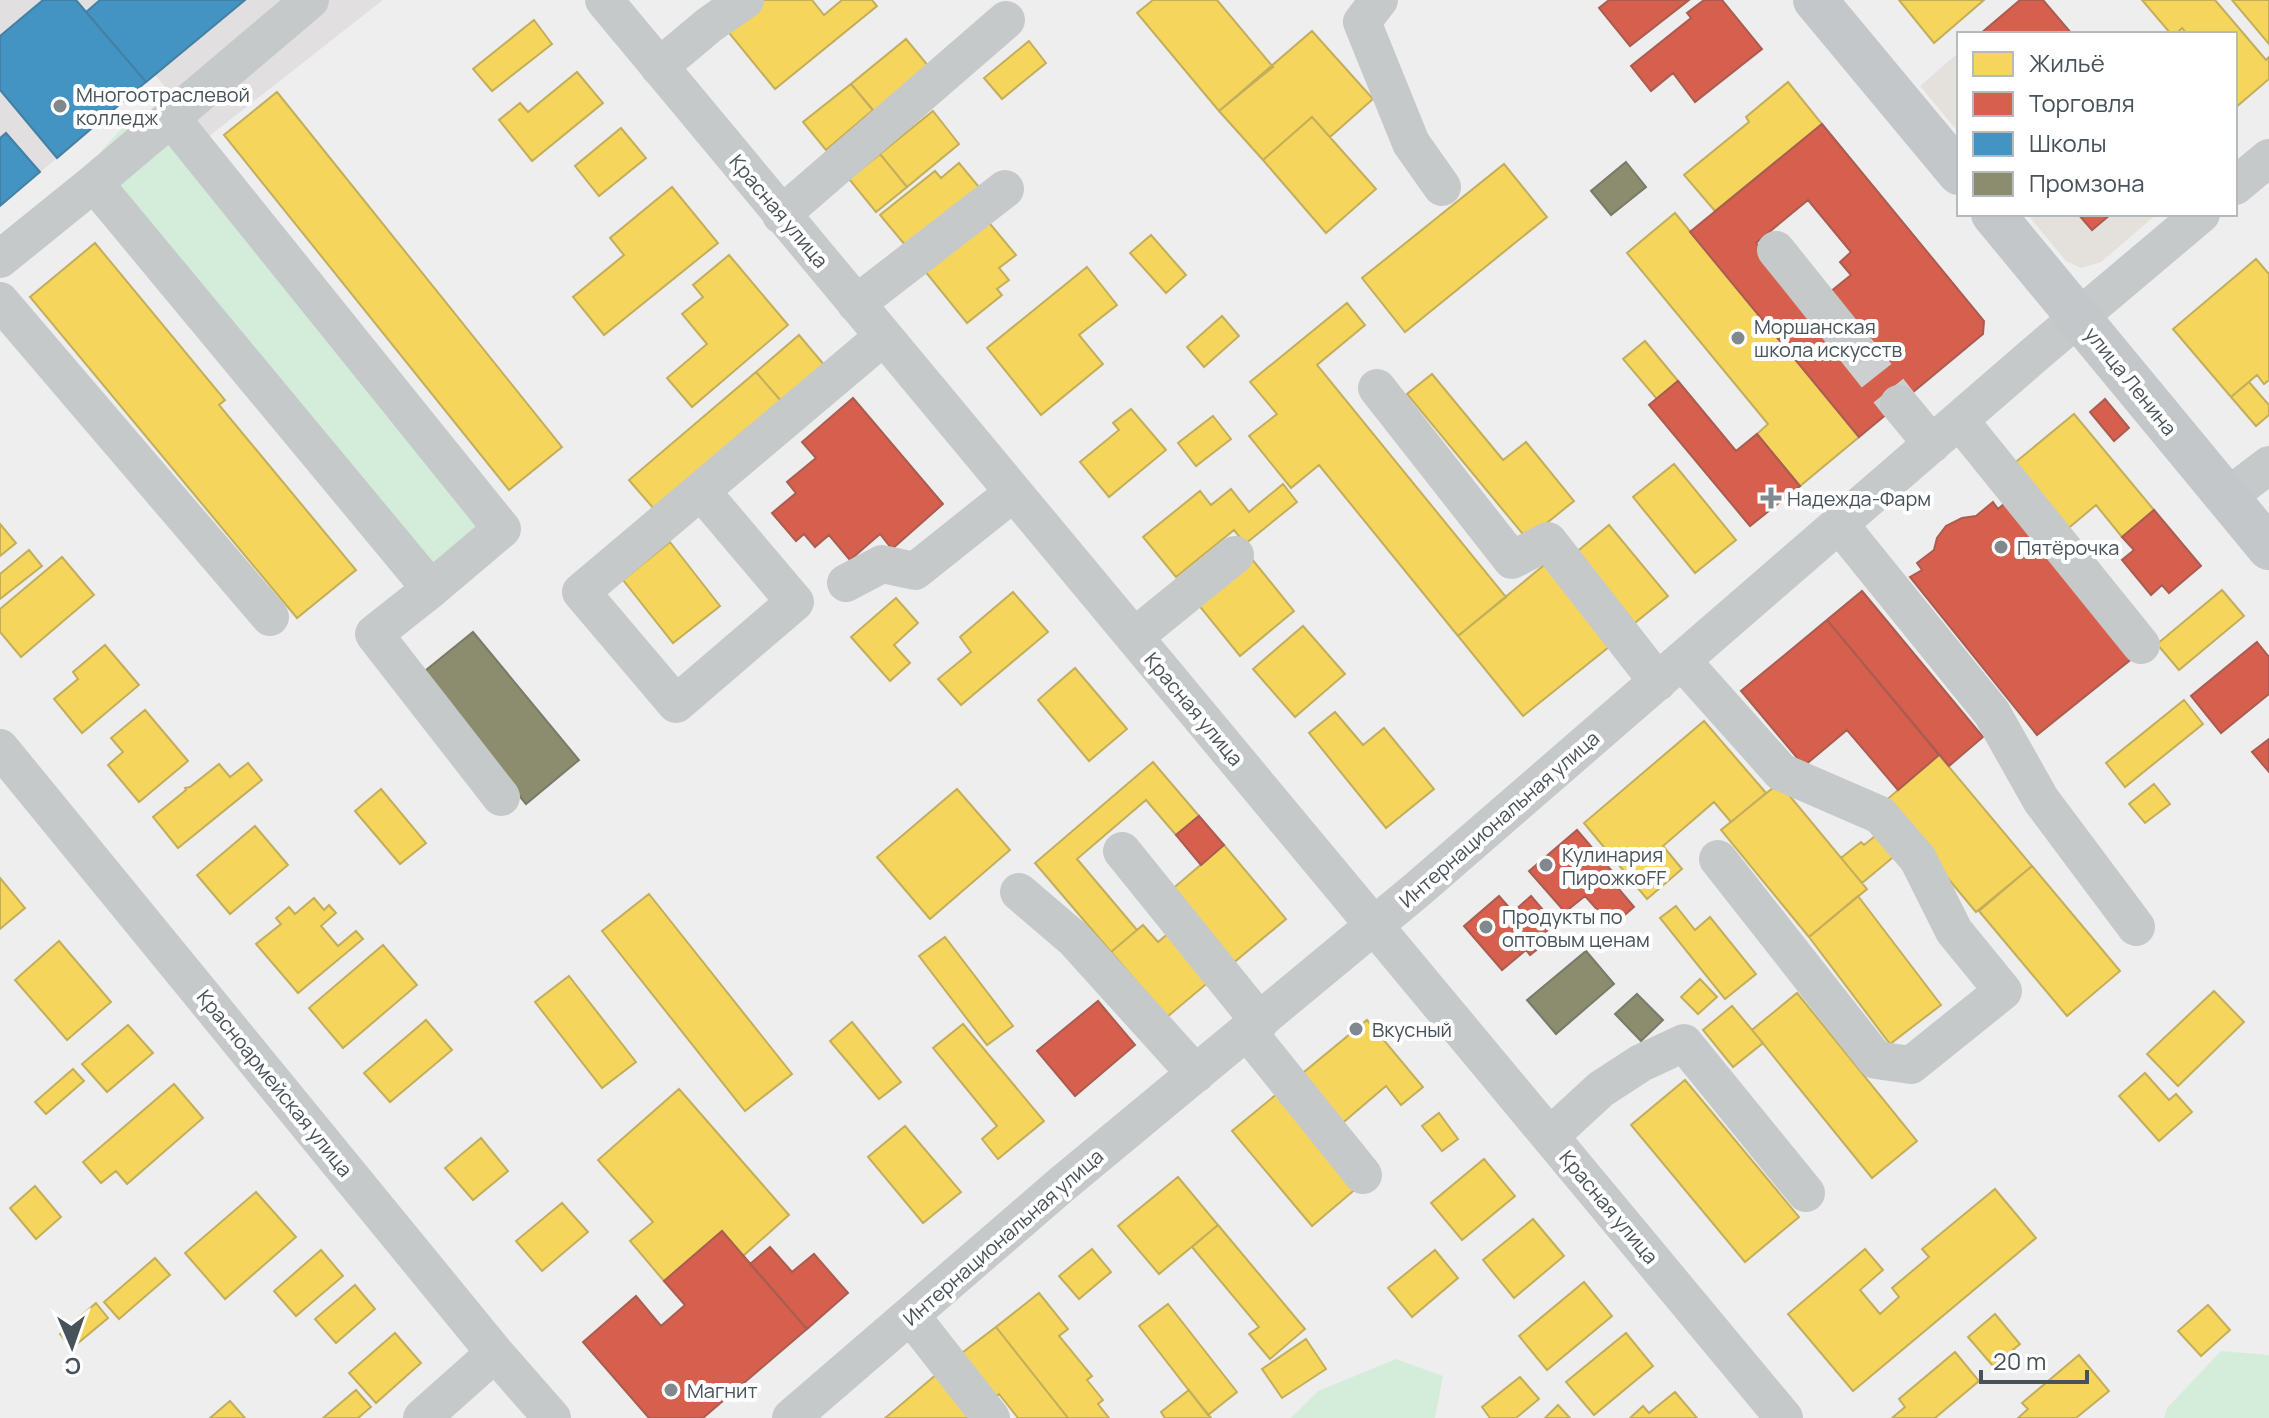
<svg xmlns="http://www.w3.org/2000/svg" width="2269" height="1418" viewBox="0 0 2269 1418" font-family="Manrope,sans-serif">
<rect width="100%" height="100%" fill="#efeeee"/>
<path fill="#e4e1dc" d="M1959,52V133L1920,86Z
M2027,214H2157L2101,262L2081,268L2066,261Z"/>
<path fill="#e1dfe0" d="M0,0H383L208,137L155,75L0,206Z"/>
<path fill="#d4eddb" d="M160,120L490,512L435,572L102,174V150L123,127Z
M2221,1351L2269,1355V1418H2164L2167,1408Z
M1396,1359L1443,1376L1435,1418H1291L1318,1391Z"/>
<path fill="#f6d55c" stroke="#c2ae5b" stroke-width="2" d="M759,0H812L824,15L842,0H872L877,6L775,89L725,28Z
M1153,0H1217L1273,67L1219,111L1137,13Z
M1899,0H1984L1934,43Z
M2142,0H2215L2266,60L2269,57V79L2235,108V34H2187L2182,28L2176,34H2171Z
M2232,0H2269V44Z
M534,20L552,44L492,91L473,69Z
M1312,31L1373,99L1330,137L1312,117L1263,160L1219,111Z
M906,39L930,68L875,113L851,84Z
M1029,41L1046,63L1002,99L984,78Z
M577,72L603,103L532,161L499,120L520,103L528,112Z
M1788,82L1822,124L1715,211L1684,175L1749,122L1746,117Z
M851,84L873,110L826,150L803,122Z
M277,92L562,447L509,490L224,135Z
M933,111L959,144L907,187L880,154Z
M1312,117L1376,189L1326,233L1263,160Z
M621,128L646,158L599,196L575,166Z
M880,154L907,187L876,212L849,179Z
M959,163L979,187L906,246L880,215L935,171L941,178Z
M1504,164L1547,217L1405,332L1362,278Z
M672,187L718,243L604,335L573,297L624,255L610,238Z
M1675,213L1859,437L1800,486L1757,434L1768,424L1627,253Z
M986,219L1016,255L999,268L1009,280L997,289L1002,295L967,323L924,270Z
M1151,235L1186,275L1166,293L1130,253Z
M95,243L225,400L219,405L356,570L297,618L30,297Z
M729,255L788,325L692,407L667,378L707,344L682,314L703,297L693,285Z
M2256,259L2269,274V380L2264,384L2257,375L2231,397L2173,329Z
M1087,267L1117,305L1079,335L1103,364L1041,415L987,348Z
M1347,303L1365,325L1317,365L1506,597L1458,636L1319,465L1291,488L1249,436L1277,414L1250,382Z
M1222,316L1239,336L1204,367L1187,347Z
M799,335L825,366L782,402L756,372Z
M1645,341L1678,381L1657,399L1623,359Z
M756,372L781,401L654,509L629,480Z
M1432,374L1503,460L1526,442L1574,501L1527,539L1407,394Z
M2249,382L2269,405V415L2256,426L2231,397Z
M1131,409L1166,450L1109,497L1080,462L1119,430L1113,423Z
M2074,414L2154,510L2122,537L2096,505L2065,531L2011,466Z
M1213,416L1231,439L1196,466L1178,443Z
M1674,464L1736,540L1695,573L1633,497Z
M1283,484L1297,502L1245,544L1234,530L1176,577L1143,537L1200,491L1211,505L1231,489L1249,512Z
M0,524L16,543L0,556Z
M1609,525L1668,596L1631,626L1573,555Z
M670,542L720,606L673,643L623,580Z
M29,550L42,566L0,599V574Z
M62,557L94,595L21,657L0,632V609Z
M1251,558L1294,611L1240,656L1197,603Z
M1549,561L1615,642L1523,716L1458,636Z
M2222,590L2244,616L2179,670L2157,644Z
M1013,592L1048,632L961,705L938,679L971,652L960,637Z
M896,598L918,623L894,645L910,663L890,681L851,637Z
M1303,626L1345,674L1295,717L1253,669Z
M105,645L139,685L82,733L54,699L78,679L73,672Z
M1075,668L1127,729L1089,761L1038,700Z
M2184,700L2203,724L2125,787L2106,763Z
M145,710L188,761L139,802L108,765L123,752L111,738Z
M1335,712L1363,745L1384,728L1434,789L1386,828L1309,733Z
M1704,721L1766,793L1731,822L1714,802L1663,846L1682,869L1647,899L1584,823Z
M1939,755L2032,866L1976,912L1884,802Z
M1153,762L1199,816L1176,835L1146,800L1077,859L1137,930L1111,952L1035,863Z
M248,763L262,780L178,848L153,817L186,790L185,788L190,787L219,764L230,777Z
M1779,783L1867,889L1809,937L1721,830Z
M2154,784L2170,804L2145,823L2129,804Z
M381,789L426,843L400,864L355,811Z
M957,789L1010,850L930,919L877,857Z
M255,826L288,865L230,914L197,875Z
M1879,833L1897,854L1862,883L1841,858L1861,842L1864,845Z
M1224,845L1286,919L1232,964L1170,891Z
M2032,866L2120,971L2067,1016L1979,911Z
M0,878L25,908L0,929Z
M649,894L792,1074L745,1111L602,931Z
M1858,896L1941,1005L1890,1044L1809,937Z
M314,898L324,910L329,905L336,913L321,926L338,946L356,931L363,939L298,993L256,944L281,924L276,918L289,907L295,914Z
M1676,906L1695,930L1710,917L1756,974L1725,999L1660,918Z
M1143,925L1158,942L1170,932L1211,980L1167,1017L1111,952Z
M945,937L1013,1026L987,1045L919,956Z
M59,941L111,1002L67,1040L15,980Z
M383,945L417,985L343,1048L309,1008Z
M569,976L636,1062L602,1088L535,1002Z
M1700,979L1717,997L1698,1014L1681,997Z
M2214,991L2244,1022L2178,1086L2147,1054Z
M1797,993L1917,1141L1872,1178L1752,1030Z
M1732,1006L1763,1043L1733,1067L1703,1030Z
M426,1020L452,1050L390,1102L364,1073Z
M1367,1020L1423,1087L1401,1105L1386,1086L1339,1126L1298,1077Z
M852,1022L901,1082L879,1099L830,1041Z
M963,1024L1044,1121L998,1159L982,1139L997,1126L933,1048Z
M128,1025L153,1053L107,1092L82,1064Z
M73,1069L84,1081L46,1114L35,1102Z
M2145,1073L2169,1100L2176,1094L2192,1112L2159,1141L2119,1096Z
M1685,1080L1799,1217L1745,1262L1631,1125Z
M174,1084L203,1118L127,1184L116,1171L101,1183L83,1162Z
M679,1089L789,1215L743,1256L722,1231L664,1281L630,1241L653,1222L598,1160Z
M1278,1093L1358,1187L1312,1226L1232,1131Z
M1439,1113L1458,1139L1442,1151L1422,1126Z
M905,1126L961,1192L923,1223L868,1157Z
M481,1138L508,1171L473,1200L445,1168Z
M1484,1159L1515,1196L1462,1240L1431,1203Z
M1178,1177L1218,1225L1159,1274L1118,1226Z
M35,1186L61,1217L36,1239L10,1208Z
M1995,1189L2036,1238L1853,1391L1788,1314L1865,1249L1883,1270L1860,1290L1880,1314L1899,1297L1892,1288L1929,1257L1922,1249Z
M256,1192L296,1237L225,1299L185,1253Z
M562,1203L588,1232L542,1271L516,1241Z
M1533,1219L1564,1256L1514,1298L1483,1260Z
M1218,1225L1305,1329L1270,1359L1249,1334L1259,1327L1192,1247Z
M1092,1249L1111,1272L1079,1299L1059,1276Z
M321,1250L343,1276L296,1316L274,1291Z
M1435,1250L1458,1278L1412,1317L1388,1288Z
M155,1258L170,1275L119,1319L104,1302Z
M1584,1282L1612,1316L1547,1370L1519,1336Z
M355,1285L375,1309L336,1343L315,1319Z
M1039,1293L1068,1329L1059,1336L1092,1376L1087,1380L1103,1400L1098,1404L1109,1418H1068L996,1327Z
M96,1303L108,1318L72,1348L60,1334Z
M1168,1304L1237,1392L1208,1415L1139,1326Z
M2208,1305L2230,1330L2201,1356L2178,1331Z
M1995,1314L2020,1344L1993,1366L1968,1337Z
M996,1327L1068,1418H1018L999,1394L992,1399L958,1356Z
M395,1333L421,1363L376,1403L349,1373Z
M1626,1333L1653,1366L1594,1415L1566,1382Z
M1306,1339L1326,1369L1282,1398L1262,1369Z
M1955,1352L1979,1381L1935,1418H1892L1905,1407L1899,1399Z
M2079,1355L2109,1391L2076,1418H2018L2028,1409L2022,1403Z
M938,1373L975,1418H885L890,1414Z
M1520,1377L1539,1399L1516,1418H1490L1482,1407Z
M356,1390L371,1407L358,1418H323Z
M1189,1390L1211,1418H1165L1161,1412Z
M1675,1392L1697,1418H1630L1643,1406L1649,1413Z
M230,1401L245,1418H210Z
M1558,1405L1570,1418H1545Z"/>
<path fill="#d6604d" stroke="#ab5c51" stroke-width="2" fill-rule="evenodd" d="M1609,0H1689L1630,46L1599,8Z
M1704,0H1722L1762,49L1695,102L1673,73L1651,91L1631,66L1691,18L1687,13Z
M2020,0H2043L2072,34H1980Z
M1822,124L1984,321L1983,334L1859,437L1690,232ZM1808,200L1851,252L1840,262L1851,275L1825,296L1846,352L1756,243Z
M2078,214H2111L2092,230Z
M1678,381L1736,451L1757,434L1800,486L1750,526L1649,405Z
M853,398L943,504L892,549L880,534L850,560L829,535L815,547L804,534L796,541L772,513L796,493L787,482L816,458L802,442Z
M2105,399L2129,428L2114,441L2090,412Z
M1993,502L1998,509L2004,504L2134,657L2037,735L1910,577L1922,570L1917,563L1934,550L1937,538L1946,526L1962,518L1976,516Z
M2154,510L2201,566L2169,593L2162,585L2151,595L2122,560L2134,550L2122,537Z
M1862,591L1983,737L1949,766L1827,620Z
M1827,620L1939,755L1898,790L1847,730L1804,766L1741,691Z
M2257,642L2269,657V694L2221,733L2191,696Z
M2269,739V772L2252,752Z
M1199,816L1224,845L1201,865L1176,835Z
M1577,830L1612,871L1607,875L1634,907L1612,926L1585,896L1565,912L1529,871Z
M1499,896L1513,912L1531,896L1555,924L1542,935L1548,941L1530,955L1526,950L1502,970L1464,926Z
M1098,1001L1135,1045L1075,1096L1037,1051Z
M722,1231L807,1329L703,1418H649L583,1342L636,1296L661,1326L685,1305L664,1281Z
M770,1247L792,1272L814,1254L848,1293L807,1329L750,1264Z"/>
<path fill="#4393c3" stroke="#4480a4" stroke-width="2" d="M43,0H76L146,82L57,158L0,90V36Z
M100,0H245L146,82L86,12Z
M6,133L40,172L0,206V138Z"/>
<path fill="#8c8c6e" stroke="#777b68" stroke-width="2" d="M1626,162L1646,187L1611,215L1591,191Z
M473,632L579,760L526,804L420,675Z
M1586,951L1614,984L1556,1034L1527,1000Z
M1637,994L1663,1020L1641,1041L1615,1014Z"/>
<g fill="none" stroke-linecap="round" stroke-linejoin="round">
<path stroke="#cdcfd0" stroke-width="38" stroke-dasharray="38 19" stroke-linecap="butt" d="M1853,346L1899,404"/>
<path stroke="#c6c9ca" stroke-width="38" d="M604,0L1784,1418
M1379,0L1362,22L1411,143L1442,187
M659,67L709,25L745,0
M171,118L502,529L431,589
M94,183L431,589L374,634L501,797
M2235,186L2269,158
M781,215L1006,20
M1776,250L1853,346
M0,259L94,183L310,0
M0,301L270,617
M856,304L1005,189
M1377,388L1512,560L1548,541L1658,682
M1899,404L1932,444
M1959,420L2141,645
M701,491L795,602L676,704L581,592L883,337
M2227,497L2269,465
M1839,524L1992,713L2041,800L2136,927
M846,583L882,564L915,571L1013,493
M1134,637L1235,555
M1682,661L1781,772L1880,815L1918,859L1954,931L2003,991L1911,1065L1876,1060L1718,859
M0,748L495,1353L552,1418
M1122,851L1260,1022
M1019,892L1074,939L1196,1074
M1247,1031L1363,1175
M1550,1136L1601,1089L1641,1063L1684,1043L1806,1193
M911,1316L991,1418
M422,1418L495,1353
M791,1418L1061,1185L1418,889L2034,355L2201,214"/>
<path stroke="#c4c7c9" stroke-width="44" d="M1815,0L1959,173
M1993,214L2269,548"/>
</g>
<g fill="#82898e" stroke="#fff" stroke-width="3">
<circle cx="60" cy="106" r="8"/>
<circle cx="1738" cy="338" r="8"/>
<path d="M1767 486h8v8h8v8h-8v8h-8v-8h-8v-8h8z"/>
<circle cx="2001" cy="547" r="8"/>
<circle cx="1546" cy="865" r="8"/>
<circle cx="1486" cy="927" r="8"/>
<circle cx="1356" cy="1029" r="8"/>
<circle cx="671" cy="1390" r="8"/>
</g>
<g text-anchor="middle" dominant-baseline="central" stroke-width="8" stroke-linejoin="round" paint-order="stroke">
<g font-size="20" fill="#47525a" stroke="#fff" text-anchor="start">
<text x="76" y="94">Многоотраслевой<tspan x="76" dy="23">колледж</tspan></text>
<text x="1754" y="326">Моршанская<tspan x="1754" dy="23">школа искусств</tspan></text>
<text x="1787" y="498">Надежда-Фарм</text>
<text x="2017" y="547">Пятёрочка</text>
<text x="1562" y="854">Кулинария<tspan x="1562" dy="23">ПирожкоFF</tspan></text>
<text x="1502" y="916">Продукты по<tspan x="1502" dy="23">оптовым ценам</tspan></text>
<text x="1372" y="1029">Вкусный</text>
<text x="687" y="1390">Магнит</text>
</g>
<g font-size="20" fill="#47525a" stroke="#fff">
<text transform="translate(779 211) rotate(50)">Красная улица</text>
<text transform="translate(2131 381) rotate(51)">улица Ленина</text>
<text transform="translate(1194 709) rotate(50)">Красная улица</text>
<text transform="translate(1499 819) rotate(-41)">Интернациональная улица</text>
<text transform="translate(275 1083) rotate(51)">Красноармейская улица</text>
<text transform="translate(1609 1207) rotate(50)">Красная улица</text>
<text transform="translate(1003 1237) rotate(-41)">Интернациональная улица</text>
</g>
</g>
<rect x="1957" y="32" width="280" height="184" fill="#ffffff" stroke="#b5babd" stroke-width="2"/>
<rect x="1973" y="52" width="40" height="24" fill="#f6d55c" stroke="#b5babd" stroke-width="2"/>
<text x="2029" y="72" font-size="24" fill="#47525a">Жильё</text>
<rect x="1973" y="92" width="40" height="24" fill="#d6604d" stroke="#b5babd" stroke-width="2"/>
<text x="2029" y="112" font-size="24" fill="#47525a">Торговля</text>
<rect x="1973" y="132" width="40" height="24" fill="#4393c3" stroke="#b5babd" stroke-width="2"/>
<text x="2029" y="152" font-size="24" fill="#47525a">Школы</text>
<rect x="1973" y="172" width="40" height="24" fill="#8c8c6e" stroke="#b5babd" stroke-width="2"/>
<text x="2029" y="192" font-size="24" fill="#47525a">Промзона</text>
<g transform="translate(72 1346) rotate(178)" stroke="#ffffff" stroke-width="6" paint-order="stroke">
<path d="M0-6L14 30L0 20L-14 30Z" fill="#47525a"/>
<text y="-12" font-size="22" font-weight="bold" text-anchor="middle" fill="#47525a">С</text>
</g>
<path d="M1981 1370v12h106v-12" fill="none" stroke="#47525a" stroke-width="4"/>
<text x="1993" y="1370" font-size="24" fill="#47525a" stroke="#ffffff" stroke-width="6" paint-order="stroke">20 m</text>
</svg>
